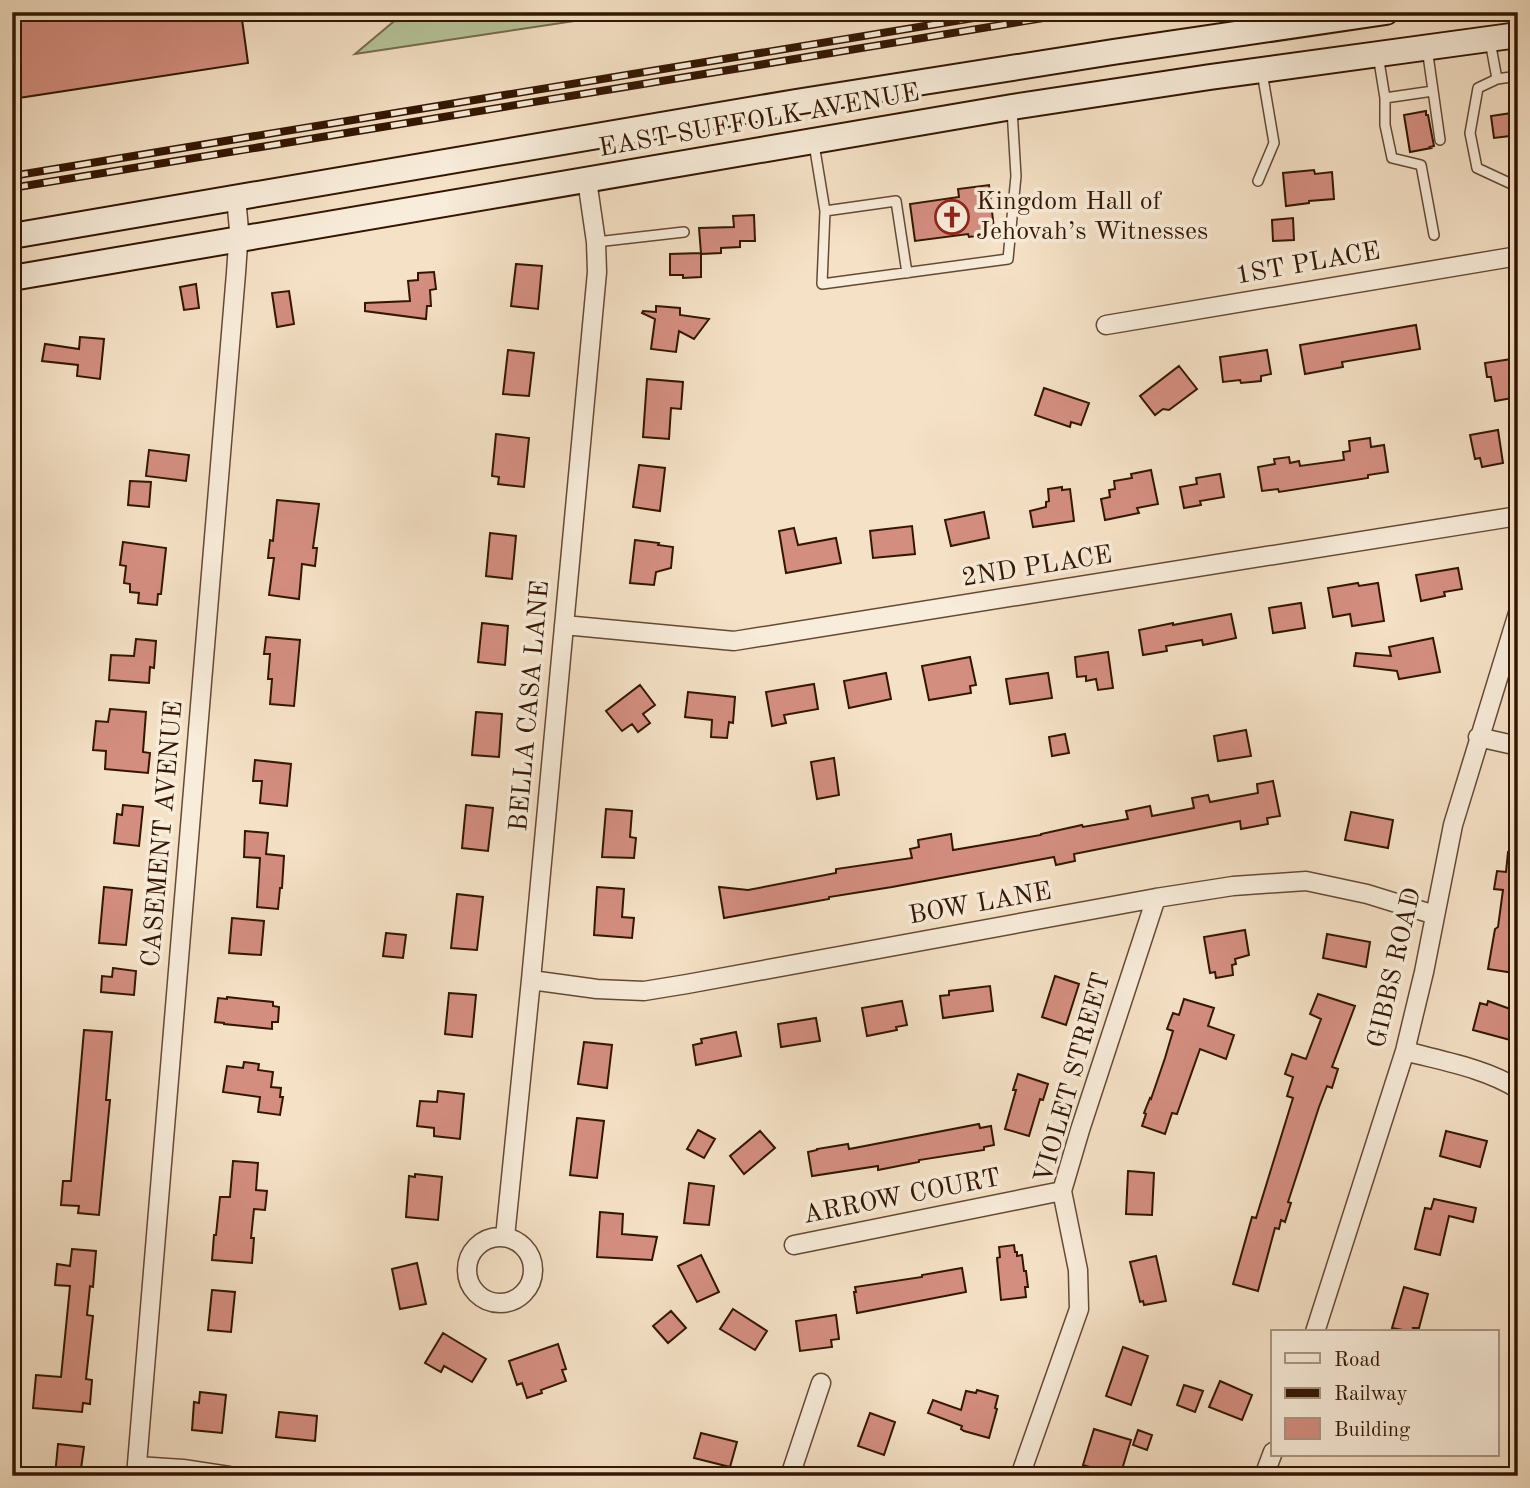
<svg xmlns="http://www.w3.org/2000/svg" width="1530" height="1488" viewBox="0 0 1530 1488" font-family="'Old Standard TT',serif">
<rect width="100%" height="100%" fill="#f5e1c6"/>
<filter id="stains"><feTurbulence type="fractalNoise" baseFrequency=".00286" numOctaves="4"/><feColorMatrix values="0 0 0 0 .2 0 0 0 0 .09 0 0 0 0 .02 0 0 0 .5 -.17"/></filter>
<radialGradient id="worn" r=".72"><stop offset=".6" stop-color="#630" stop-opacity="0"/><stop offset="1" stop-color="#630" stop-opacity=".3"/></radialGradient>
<path fill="#b6c499" stroke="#746d4e" stroke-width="2" d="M405,12H606L608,16L355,54Z"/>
<path fill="#d48e80" stroke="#331602" stroke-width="2" d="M12,12H241L248,63L12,99Z
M1426,111V115H1428L1434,146L1430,147L1431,148L1410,152L1404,115Z
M1518,112V135L1494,138L1491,116Z
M1314,170L1315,174L1332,172L1334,199L1309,201V203L1286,206L1283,173Z
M989,185L994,229L984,230L985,235L969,237L968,234L915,241L910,204L959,197L958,189Z
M754,215L755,241H740V247L721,248V253L701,254V277L683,278V275H670V254L701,253L699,228L734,227L733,216Z
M1293,218L1294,240L1273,241L1272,220Z
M516,264L542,266L538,309L511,306Z
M434,272L436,289L430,290L431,306H427L426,319L365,311V303L410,301L408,281L418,280V273Z
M196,284L199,308L184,310L180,287Z
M289,291L294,324L277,327L272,293Z
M656,306L680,308V315L709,319L694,339L679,331L676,352L651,349L655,319L642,313L643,311L656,312Z
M1416,325L1420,349L1342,362L1343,367L1305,374L1300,345Z
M80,337L104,339L100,379L77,376L78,365L42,361L45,344L79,349Z
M508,350L534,353L529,396L503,394Z
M1267,350L1271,374L1261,376V381L1241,383L1240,380L1223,382L1220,357Z
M1518,358V397L1495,401L1491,377H1487L1485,363Z
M1179,366L1197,389L1169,410L1163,409L1155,415L1140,396Z
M647,379L683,382L681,409L671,408L669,439L643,437Z
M1044,388L1089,403L1081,425L1071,422L1070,427L1035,415Z
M1498,430L1503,463L1482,467L1480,458L1475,459L1470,435Z
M496,434L529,438L524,487L498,484L499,477L492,476Z
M1370,438L1371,447L1384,445L1388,472L1368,475V478L1279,492L1278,489L1262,491L1258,467L1275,464L1274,459L1289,457L1290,463L1299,461L1300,466L1344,460L1343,452L1350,451L1349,441Z
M149,450L189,455L186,481L146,476Z
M639,465L665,468L660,511L633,507Z
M1151,470L1158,504L1137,508L1139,513L1105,520L1101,499L1110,497L1109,490L1115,489L1114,481L1132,478L1131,474Z
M1220,474L1224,497L1200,501L1201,505L1184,508L1180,487L1197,484L1196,478Z
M130,481L151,482L149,507L128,505Z
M1062,487V490L1070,489L1074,521L1033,527L1030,511L1046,507V502L1049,501L1048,489Z
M277,500L319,504L313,548H317L315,566L302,564L299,599L269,595L274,558H268L270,540L273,541Z
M984,512L989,538L951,546L945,520Z
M912,526L915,554L873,558L870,531Z
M794,528L798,545L836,538L841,563L786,573L779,531Z
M490,533L516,536L512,579L486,576Z
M635,540L659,543L658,545L673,547L671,568L656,572L654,585L630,583Z
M123,542L166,548L161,594H158L157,605L138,603L139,593L130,592V584L124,583L126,566L120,565Z
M1458,568L1462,589L1444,592L1445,596L1421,601L1416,575Z
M1358,583L1359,586L1378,583L1384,621L1352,626L1350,614L1333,617L1328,588Z
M1301,603L1305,628L1273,633L1269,608Z
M1231,614L1236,638L1203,645L1202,640L1166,646L1167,651L1143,655L1139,630L1173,623V625Z
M482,623L508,626L505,665L478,662Z
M266,637L300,640L294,706L270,704L272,679H268L270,654H264Z
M1433,638L1440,672L1399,679L1397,671L1354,666L1356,653L1391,656L1389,647Z
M136,639L156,641L154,668L150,667L149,683L109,680L111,655L134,656Z
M1108,652L1113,688L1098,690L1096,679L1086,681V676L1077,677L1075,657Z
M970,657L976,685L970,686L971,693L929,700L922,666Z
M886,673L891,699L849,708L844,681Z
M1048,673L1052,698L1010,704L1006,679Z
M814,684L818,709L784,715L786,723L772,726L766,692Z
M640,685L655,705L643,714L650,723L638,732L632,724L622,731L606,711Z
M688,692L735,697L733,723L729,722L727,738L711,737L712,720L685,717Z
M110,709L146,712L143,752L150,753L148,773L105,769L106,751L93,750L96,721L108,722Z
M476,712L502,714L499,757L472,755Z
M1246,730L1251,756L1218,761L1214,736Z
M1065,734L1069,753L1052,756L1049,737Z
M834,758L839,795L817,799L811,762Z
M255,760L291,764L287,806L260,803L262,781H253Z
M1273,781L1280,816L1267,818L1268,824L1241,829L1240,821L1074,854L1075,861L1056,865L1054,857L892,887L829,897V899L724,918L719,887L748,890L836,873V869L912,858L910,849L919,847L918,840L951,834L953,850L1041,835V834L1082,825L1083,827L1128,819L1126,811L1150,806L1152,816L1194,808L1192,798L1208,795L1210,802L1258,793L1257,784Z
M123,805L143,807L139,846L114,843L117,814L122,815Z
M466,805L493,808L488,851L462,848Z
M606,809L632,811L630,837L636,838L634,858L602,857Z
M1351,812L1393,820L1388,848L1345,840Z
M245,831L268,833L266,854L284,856L282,888H280L278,909L257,907L260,858L244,857Z
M1508,852L1518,853V950L1514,973L1488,969L1495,929L1498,927L1503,890L1494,889L1497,871L1506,872Z
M104,887L132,890L126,945L99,943Z
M597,887L624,889L622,917L634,918L632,938L594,935Z
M457,894L483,897L477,950L451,948Z
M232,918L264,921L261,955L229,953Z
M1245,930L1249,955L1235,959L1236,964L1232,965L1233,975L1216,978L1215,972L1210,973L1204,937Z
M386,933L406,935L403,958L383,956Z
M1327,934L1370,942L1366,967L1323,958Z
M113,968L136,971L134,995L101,992L102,976L112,977Z
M1055,976L1079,984L1066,1025L1042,1017Z
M990,986L993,1011L943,1018L940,996L949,995V991Z
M449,993L476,995L472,1037L445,1034Z
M1318,994L1355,1006L1332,1067L1338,1069L1332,1088L1327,1086L1319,1107L1288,1202L1291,1203L1285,1222L1281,1220L1279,1229L1275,1228L1258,1291L1233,1284L1252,1217L1256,1218L1293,1098L1287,1096L1293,1077L1285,1074L1292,1054L1306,1059L1321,1019L1310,1014Z
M227,997L273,1002V1006L279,1007L278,1022H272V1029L224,1024V1023L215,1022L218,998L227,999Z
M1184,999L1214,1008L1208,1026L1234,1035L1226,1059L1200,1049L1177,1114L1172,1113L1165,1134L1142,1126L1146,1114L1144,1113L1150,1098L1151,1099L1165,1058L1173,1031L1167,1029L1173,1013L1179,1015Z
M902,1001L907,1025L896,1027L897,1030L867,1036L862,1008Z
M1488,1001L1513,1010L1512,1016L1518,1017V1027L1514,1041L1473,1030L1480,1003L1487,1005Z
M816,1018L820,1041L781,1047L778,1024Z
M84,1030L112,1032L106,1100H110L99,1215L78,1213L79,1206L61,1205L63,1181H71Z
M736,1032L741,1056L696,1065L693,1045L702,1043L701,1039Z
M584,1042L612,1045L607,1088L578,1084Z
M244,1062L259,1064L258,1070L273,1072L271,1087L281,1088L280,1097H283L280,1115L258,1112L260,1097L223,1092L227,1066L243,1068Z
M1018,1074L1048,1084L1043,1100L1040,1099L1029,1136L1005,1129L1016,1090H1013Z
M438,1091L464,1094L460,1139L434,1136V1128L417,1126L420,1101L437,1102Z
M577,1118L604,1121L597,1178L570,1175Z
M979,1124L980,1128L991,1126L994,1145L984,1147V1150L919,1160V1162L878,1170V1166L812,1176L808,1152L817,1150V1149L848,1144L849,1149Z
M698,1130L715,1139L704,1158L687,1149Z
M760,1131L775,1148L744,1174L730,1156Z
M1446,1131L1487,1141L1480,1167L1440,1156Z
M233,1161L258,1163L256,1190L267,1191L265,1210L254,1209L251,1238H254L252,1263L212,1260L214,1235H216L220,1197H230Z
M1128,1171L1154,1173L1152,1215L1126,1214Z
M415,1174L442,1177L438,1220L406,1217L409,1176L415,1177Z
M689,1183L714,1186L709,1225L684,1223Z
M1434,1199L1476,1208L1473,1222L1449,1216L1440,1255L1415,1249L1425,1208L1431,1209Z
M600,1212L623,1214L622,1234L657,1237L652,1260L597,1257Z
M1014,1245L1015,1252H1017V1256L1022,1255L1024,1271H1026L1028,1287H1025L1026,1297L1001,1300L997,1258L1000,1257L999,1247Z
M72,1249L96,1251L93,1287L90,1286L87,1315L93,1316L86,1379L92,1380L90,1404L83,1403L82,1412L33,1408L36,1375L61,1377L70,1286L55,1285L57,1264L70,1266Z
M701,1255L719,1292L697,1302L678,1266Z
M1156,1256L1166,1301L1144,1305L1143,1301L1140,1302L1130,1262Z
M417,1263L426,1304L400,1309L392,1269Z
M962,1268L966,1292L857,1313L854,1292H856L855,1287L922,1277V1275Z
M1404,1287L1428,1294L1419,1328H1413L1414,1332L1392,1328Z
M212,1290L235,1292L231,1332L208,1330Z
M733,1309L767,1331L755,1350L720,1329Z
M671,1311L686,1328L668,1343L653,1326Z
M836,1315L839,1339L831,1340L832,1347L800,1351L796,1321Z
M443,1333L486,1359L472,1382L444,1366L441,1372L425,1363Z
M558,1344L566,1369L562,1370L566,1381L541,1390L542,1393L527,1398L522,1383L517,1385L509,1361Z
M1123,1347L1148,1356L1131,1405L1106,1396Z
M1220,1381L1252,1395L1242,1420L1209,1407Z
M1184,1385L1203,1391L1195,1412L1177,1405Z
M977,1390L998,1396L995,1408L997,1409L989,1438L964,1431L961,1429L962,1426L928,1413L933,1400L961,1410L966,1391L976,1393Z
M200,1392L226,1395L222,1433L192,1430L194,1402L199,1403Z
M279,1412L317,1416L315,1441L276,1437Z
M870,1413L895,1422L884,1455L858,1446Z
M1094,1429L1131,1440L1120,1476L1083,1465Z
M1138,1430L1152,1435L1147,1450L1133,1445Z
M701,1433L737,1442L730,1467L694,1458Z
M58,1444L84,1447L80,1476H55Z"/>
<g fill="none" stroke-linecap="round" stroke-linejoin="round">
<g stroke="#644933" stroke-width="12">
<path id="lane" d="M1490,41L1497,79L1518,76
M1427,48L1440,140
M1378,55L1385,98V125L1392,158L1421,165L1434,235
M1497,79L1478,88L1470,133L1477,168L1518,187
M1385,98L1433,91
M814,144L825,211
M1258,181L1274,143L1262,72
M596,242L684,232
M907,273L896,201L825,211L822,284L1008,259L1016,176L1012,109"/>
</g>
<g stroke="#644933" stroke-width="21">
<path id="street" d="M1106,325L1518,256
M564,625L734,641L1518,516
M1478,737L1518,746
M531,980L597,989L644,991L687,984L1156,898L1233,886L1306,881L1367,894L1435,915
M1405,1051C1442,1061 1485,1068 1518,1089
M505,1237L531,980L597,272L596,242L587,180
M467 1270a33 33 0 1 1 66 0a33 33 0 1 1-66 0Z
M794,1245L1062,1191
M1315,1332L1405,1051L1424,972L1453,825L1518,613
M137,1466L183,1469L229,1476
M136,1476L236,273L239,230L236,197
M790,1476L821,1383
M1020,1476L1079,1309L1078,1270L1062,1191L1080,1130L1156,898
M1264,1476L1273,1452"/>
</g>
<g stroke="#331602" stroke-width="28">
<path id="secondary" d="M12,236L796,102L1113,52L1386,12
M12,278L1012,107L1210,77L1518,35"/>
</g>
<use href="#lane" stroke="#f8ecda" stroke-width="9"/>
<use href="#street" stroke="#f8ecda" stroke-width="18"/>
<use href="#secondary" stroke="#f8ecda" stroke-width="24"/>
<g stroke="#331602" stroke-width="8">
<path id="rail" d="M12,176L1010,12
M12,188L1080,12"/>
</g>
<use href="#rail" stroke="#f8ecda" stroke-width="5" stroke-dasharray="16" stroke-linecap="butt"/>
</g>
<defs>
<g id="church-ring" transform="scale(1.75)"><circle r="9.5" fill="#f8ecda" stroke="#8f2418" stroke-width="1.5"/><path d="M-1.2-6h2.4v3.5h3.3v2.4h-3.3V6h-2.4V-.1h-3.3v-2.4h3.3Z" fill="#8f2418"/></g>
</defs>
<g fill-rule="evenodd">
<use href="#church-ring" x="952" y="217"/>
</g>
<g text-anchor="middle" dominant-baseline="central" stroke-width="7" stroke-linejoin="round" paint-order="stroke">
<g font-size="26" fill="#331602" stroke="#f8ecda">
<text transform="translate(759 121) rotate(-10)">EAST SUFFOLK AVENUE</text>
<text transform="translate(1308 264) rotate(-10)">1ST PLACE</text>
<text transform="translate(1037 567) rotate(-9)">2ND PLACE</text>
<text transform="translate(530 706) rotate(-85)">BELLA CASA LANE</text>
<text transform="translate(163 834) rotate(-85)">CASEMENT AVENUE</text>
<text transform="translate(980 904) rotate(-10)">BOW LANE</text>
<text transform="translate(1395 968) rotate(-77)">GIBBS ROAD</text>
<text transform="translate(1073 1078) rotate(-74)">VIOLET STREET</text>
<text transform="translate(902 1197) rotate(-11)">ARROW COURT</text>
</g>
<g font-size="26" fill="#331602" stroke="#f8ecda" text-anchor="start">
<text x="976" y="202">Kingdom Hall of<tspan x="976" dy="30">Jehovah’s Witnesses</tspan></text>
</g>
</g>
<rect width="1530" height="1488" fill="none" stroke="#f5e1c6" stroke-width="42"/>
<rect x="14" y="14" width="1502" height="1460" fill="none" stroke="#331602" stroke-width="3.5"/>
<rect x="21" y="21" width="1488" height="1446" fill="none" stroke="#331602" stroke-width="2"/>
<rect x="1271" y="1330" width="228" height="126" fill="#f8ecda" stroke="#a99684" stroke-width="2"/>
<rect x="1285" y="1353" width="35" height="10" fill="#f8ecda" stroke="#a99684" stroke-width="2"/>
<text x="1334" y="1366" font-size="21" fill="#331602">Road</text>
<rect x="1285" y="1388" width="35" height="10" fill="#331602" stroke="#a99684" stroke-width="2"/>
<text x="1334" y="1400" font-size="21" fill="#331602">Railway</text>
<rect x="1285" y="1418" width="35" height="21" fill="#d48e80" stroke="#a99684" stroke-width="2"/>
<text x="1334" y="1436" font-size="21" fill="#331602">Building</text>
<rect width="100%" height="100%" filter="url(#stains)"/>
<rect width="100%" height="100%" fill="url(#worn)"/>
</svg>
